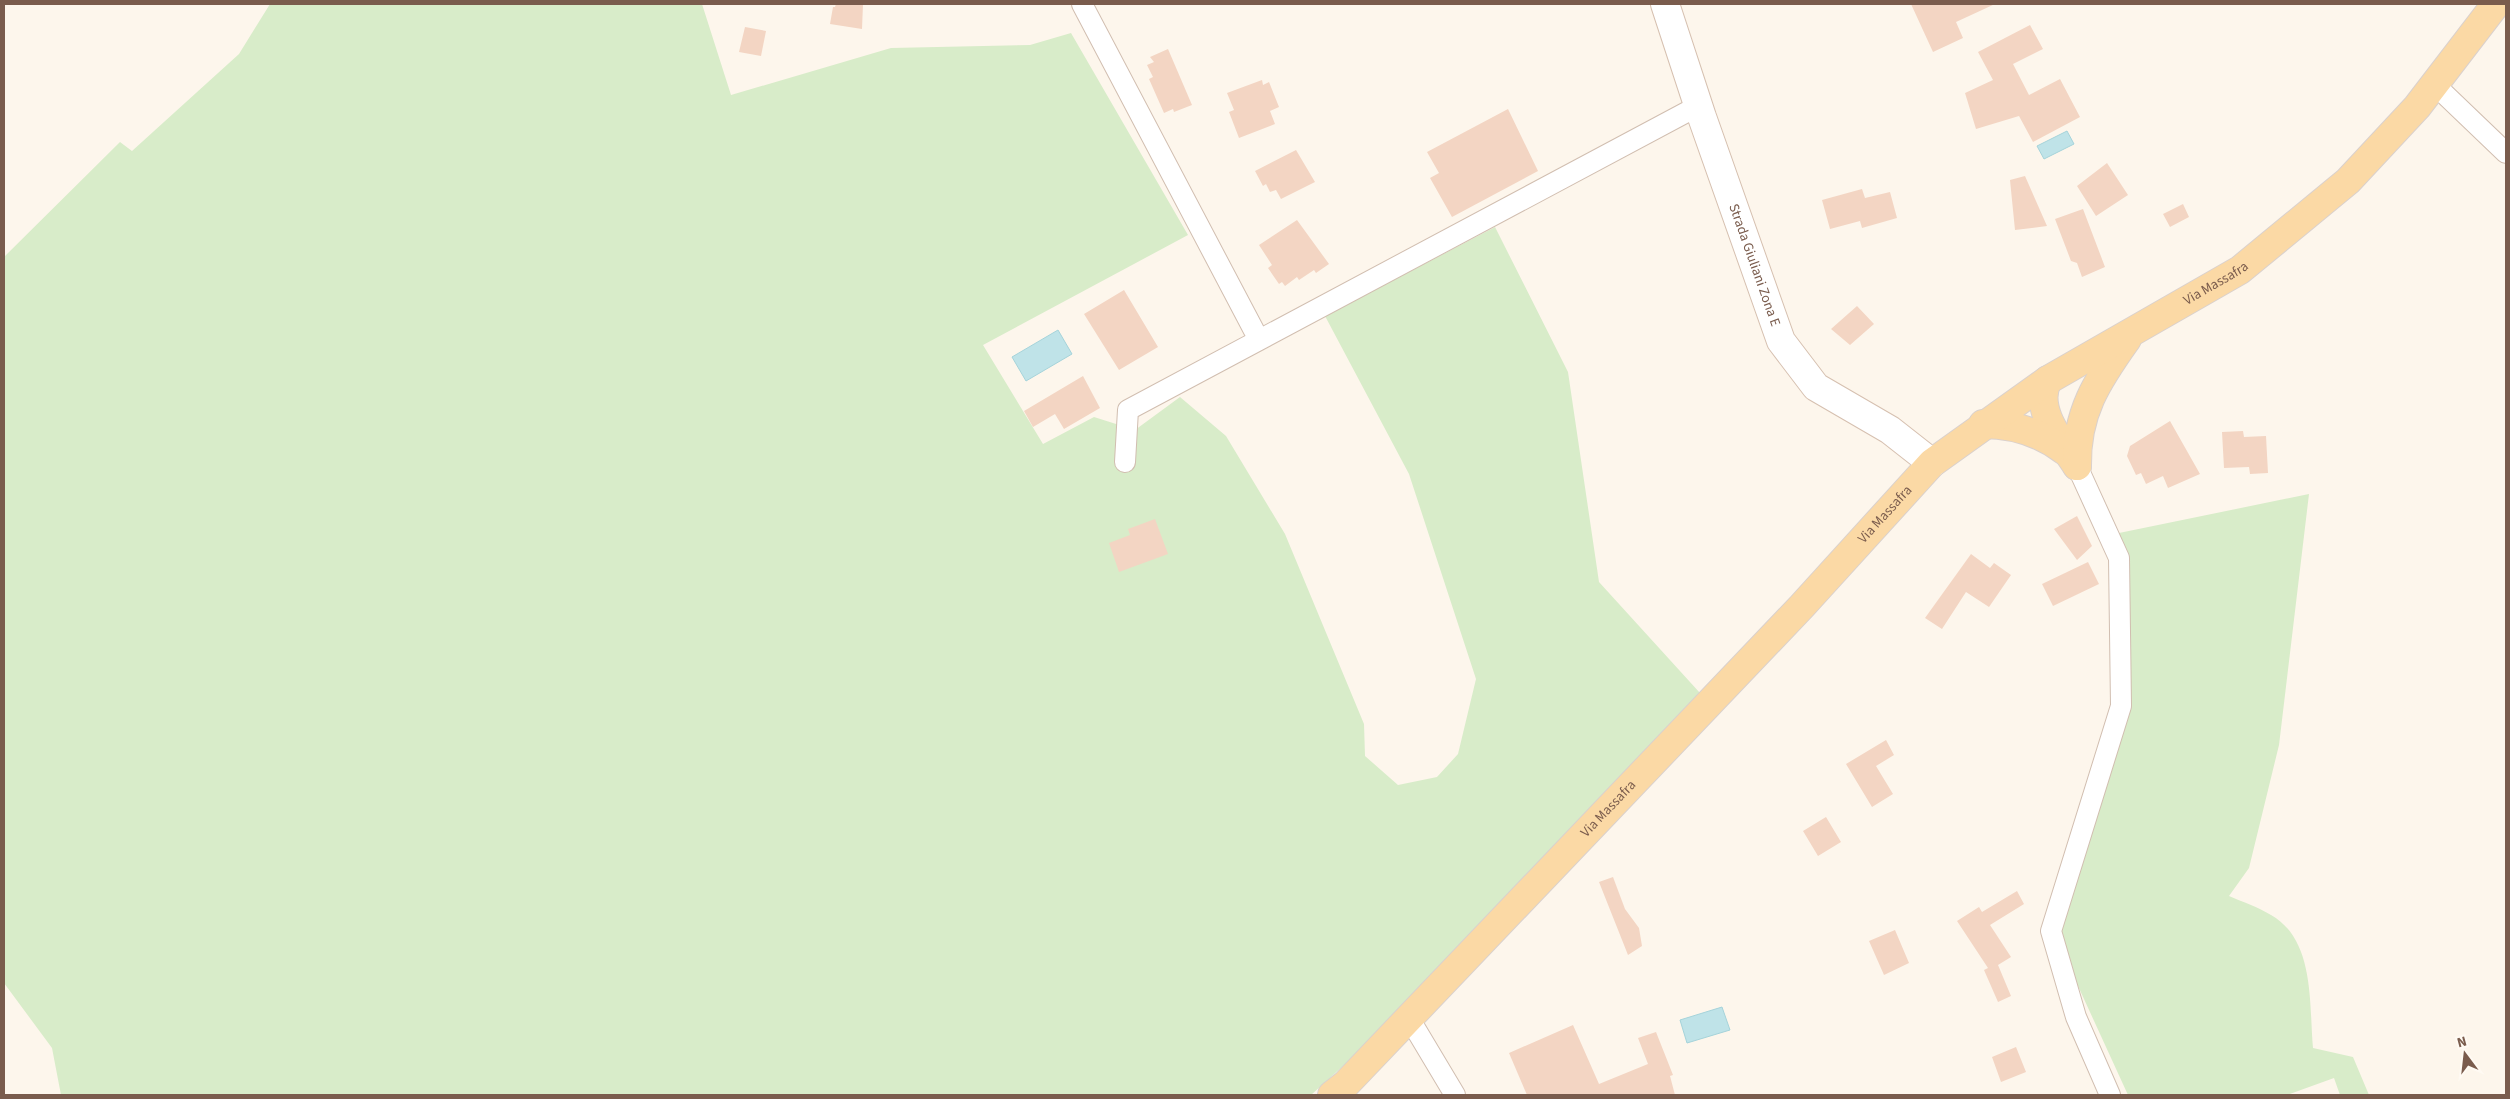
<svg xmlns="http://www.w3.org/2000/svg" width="2510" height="1099" viewBox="0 0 2510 1099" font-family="'Source Sans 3',sans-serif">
<rect width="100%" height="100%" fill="#fdf6ec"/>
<path fill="#d8ecc9" d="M270,4H702L731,95L891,48L1030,45L1071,33L1188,235L983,345L1043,444L1094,417L1135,430L1180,397L1226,436L1285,534L1364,724L1365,756L1398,785L1437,777L1458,754L1476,679L1409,474L1325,316L1495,227L1568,372L1599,582L1700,693L1396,1018L1311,1095H61L52,1048L4,983V257L120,142L132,151L239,54Z
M2309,494L2279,745L2249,868L2229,896C2243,902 2258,907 2271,915C2315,940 2309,1004 2313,1048L2353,1057L2369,1095H2340L2334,1078L2287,1095H2128L2062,951V886L2125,675L2119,533Z"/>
<path fill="#bfe3e8" stroke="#a5d3da" d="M2067,131L2074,144L2044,159L2037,146Z
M1058,330L1072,354L1026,381L1012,357Z
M1722,1007L1730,1030L1687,1043L1680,1020Z"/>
<path fill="#f3d5c3" d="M836,4H863L862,29L830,24L833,7H835Z
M1911,4H1995L1956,22L1963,38L1933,52Z
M2030,25L2043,49L2013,64L2029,95L2060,79L2080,117L2033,142L2019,116L1976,129L1965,93L1993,80L1978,52Z
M745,27L766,31L761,56L739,52Z
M1168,49L1192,105L1174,112L1173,109L1164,113L1149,79L1153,77L1147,65L1154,62L1150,57Z
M1262,80L1263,85L1269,82L1279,107L1270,111L1275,124L1239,138L1229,112L1234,110L1227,93Z
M1508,109L1538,171L1452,217L1430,178L1439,173L1427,152Z
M1296,150L1315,182L1281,199L1276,190L1270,192L1266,184L1263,186L1255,171Z
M2107,163L2128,195L2096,216L2077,186Z
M2025,176L2047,226L2015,230L2010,180Z
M1862,189L1865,198L1890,192L1897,218L1862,228L1860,221L1830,229L1822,200Z
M2183,204L2189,217L2170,227L2163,214Z
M2083,209L2105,267L2082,277L2077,263L2071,261L2055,219Z
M1297,220L1329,264L1316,273L1314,270L1299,280L1297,277L1285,286L1282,282L1279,284L1268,268L1272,265L1259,245Z
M1124,290L1158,347L1119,370L1084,314Z
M1857,306L1874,324L1850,345L1831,329Z
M1083,376L1100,408L1064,429L1055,414L1033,427L1024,411Z
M2170,421L2200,474L2168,488L2163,476L2146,484L2141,473L2136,475L2127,456L2130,446Z
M2243,431L2244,437L2266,436L2268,473L2250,474L2249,467L2224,468L2222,432Z
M2077,516L2092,546L2077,560L2054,529Z
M1155,519L1168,554L1119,572L1109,543L1130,535L1128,529Z
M1971,554L1990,568L1994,563L2011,575L1989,607L1966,592L1942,629L1925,618Z
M2088,562L2099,584L2053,606L2042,584Z
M1886,740L1894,755L1876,766L1893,794L1872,807L1846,764Z
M1826,817L1841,842L1818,856L1803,831Z
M1613,877L1625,909L1639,928L1642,946L1628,955L1599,882Z
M2017,891L2024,904L1990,925L2011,957L1998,965L2011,996L1998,1002L1984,970L1988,968L1957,921L1979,907L1982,912Z
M1895,930L1909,963L1884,975L1869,941Z
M1573,1025L1599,1084L1648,1064L1638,1038L1656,1032L1673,1075L1670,1076L1675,1095H1527L1509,1053Z
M2016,1047L2026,1072L2001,1082L1992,1057Z"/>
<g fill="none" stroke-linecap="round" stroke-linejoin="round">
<g stroke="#d1beb0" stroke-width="22">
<path id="street" d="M1082,4L1259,340
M2434,84L2506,153
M1125,462L1128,410L1698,106
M2077,466L2119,558L2121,706L2051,931L2076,1017L2110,1095
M1409,1018L1455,1095"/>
</g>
<g stroke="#d6c0b0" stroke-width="30">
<g id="secondary">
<path id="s1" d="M1665,4L1702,117L1781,341L1816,387L1890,430L1932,463"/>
</g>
</g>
<g stroke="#dad1cd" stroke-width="30">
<g id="primary">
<path d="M2048,380C2032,408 2062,443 2077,466"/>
<path d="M1983,424C2014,424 2040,432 2065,451"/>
<path d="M2077,466C2076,413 2097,381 2127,339"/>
<path id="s2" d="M1332,1095L1346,1084L1802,606L1932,463L2048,380L2240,270L2348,181L2417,107L2496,4"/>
</g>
</g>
<use href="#street" stroke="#fff" stroke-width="20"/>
<use href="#secondary" stroke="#fff" stroke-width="28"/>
<use href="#primary" stroke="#fbd9a5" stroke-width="28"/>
</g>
<g text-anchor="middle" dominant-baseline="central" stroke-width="4" stroke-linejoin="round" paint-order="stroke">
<g font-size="14" fill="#7a5c4d" stroke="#fffaf3">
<text stroke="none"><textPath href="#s1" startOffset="276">Strada Giuliani Zona E</textPath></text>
<text stroke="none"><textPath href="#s2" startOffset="1208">Via Massafra</textPath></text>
<text stroke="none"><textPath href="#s2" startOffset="802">Via Massafra</textPath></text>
<text stroke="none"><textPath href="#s2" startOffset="398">Via Massafra</textPath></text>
</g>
</g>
<rect width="2510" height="1099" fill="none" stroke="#7a5c4d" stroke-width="10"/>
<g transform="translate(2465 1054) rotate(345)" stroke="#fffaf3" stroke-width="4" paint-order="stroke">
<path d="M0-4L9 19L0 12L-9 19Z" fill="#7a5c4d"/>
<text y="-8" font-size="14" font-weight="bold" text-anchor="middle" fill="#7a5c4d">N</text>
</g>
</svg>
